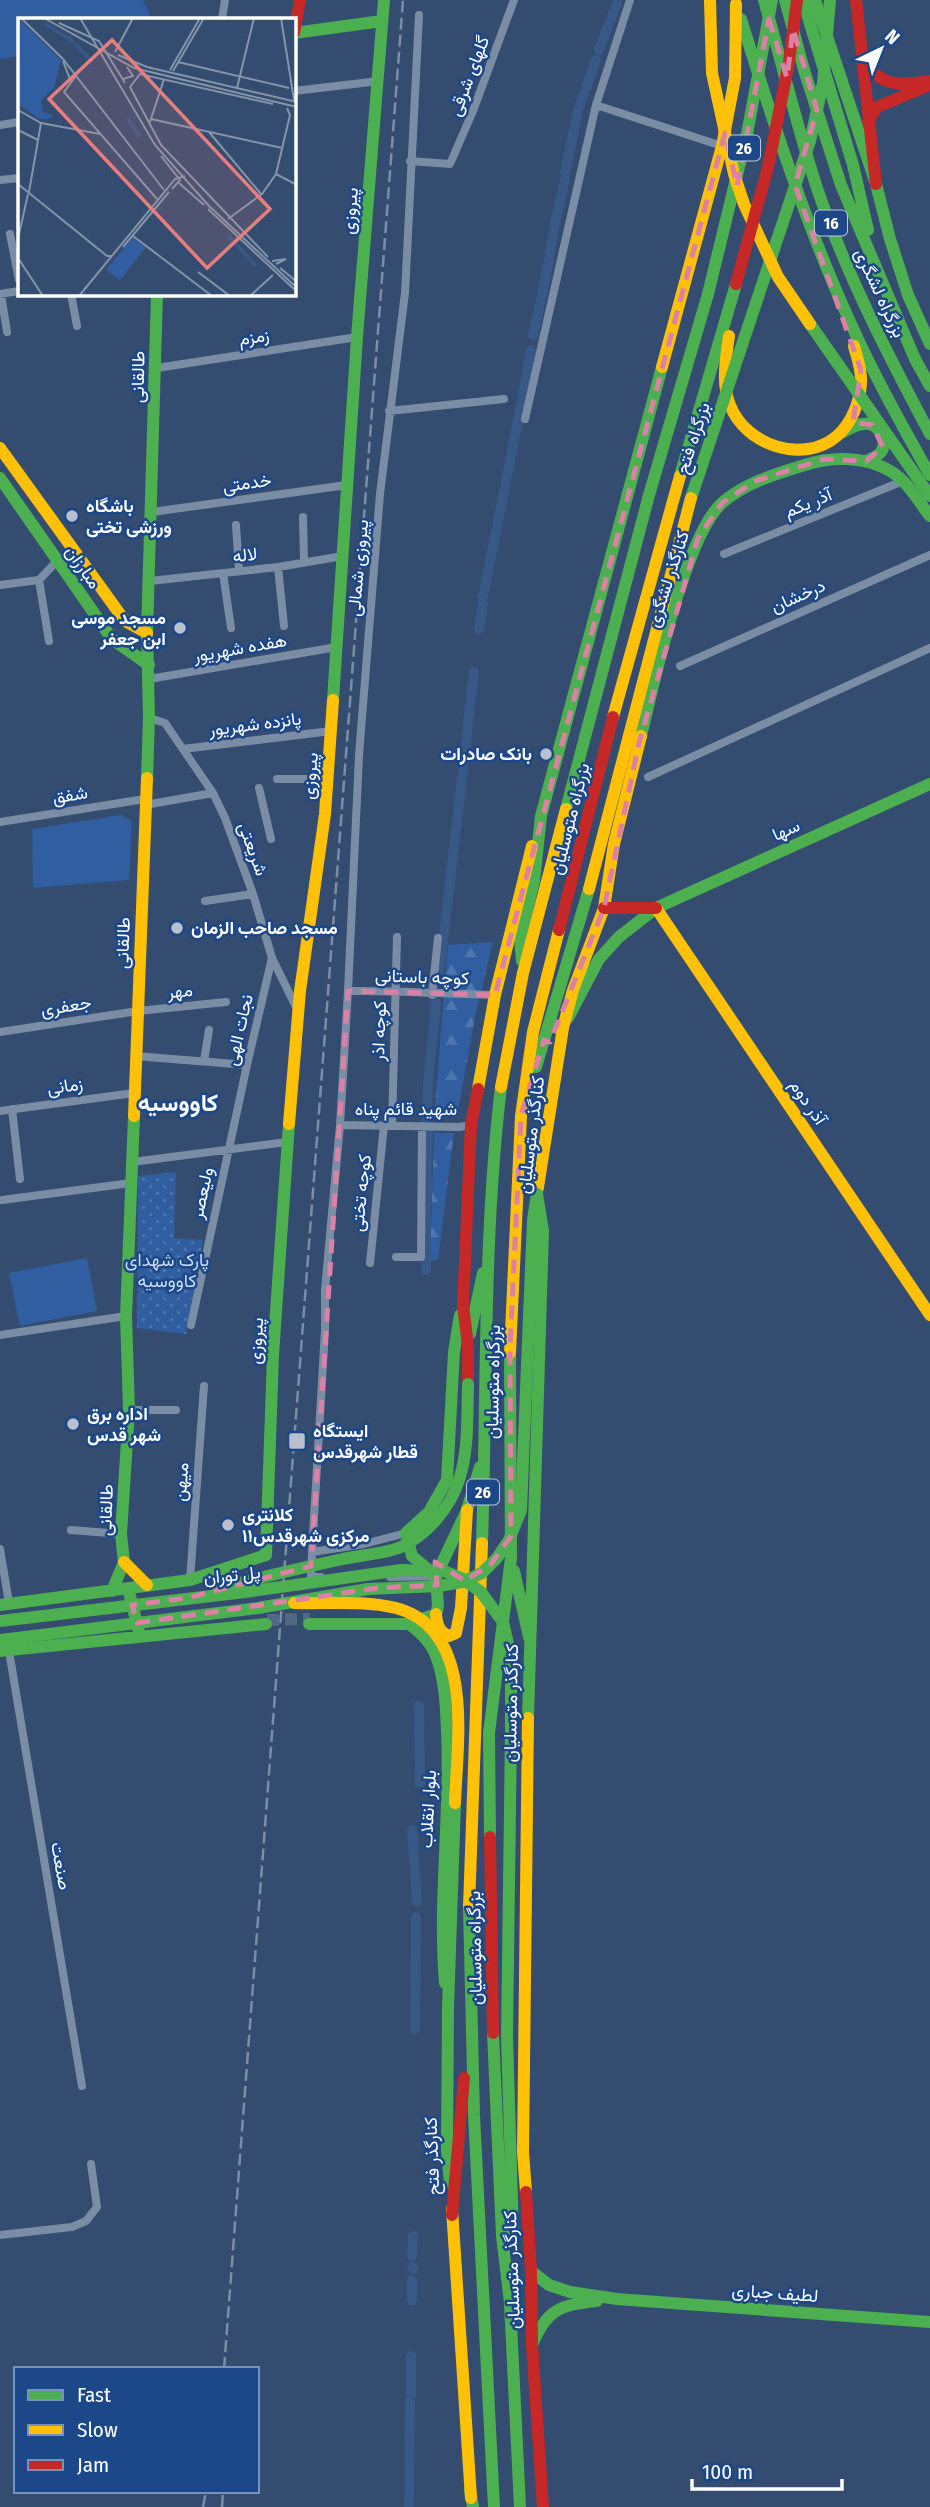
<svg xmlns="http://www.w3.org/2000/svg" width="930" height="2507" viewBox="0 0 930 2507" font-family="'Fira Sans Condensed',Vazirmatn,sans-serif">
<defs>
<pattern id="grass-dots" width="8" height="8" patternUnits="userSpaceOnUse" patternTransform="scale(1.75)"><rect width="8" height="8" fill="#305ea0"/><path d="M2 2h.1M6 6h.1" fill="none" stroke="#4f76ae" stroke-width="1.8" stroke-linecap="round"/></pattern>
<pattern id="forest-firs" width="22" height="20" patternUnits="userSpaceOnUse" patternTransform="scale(1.75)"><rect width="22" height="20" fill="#305ea0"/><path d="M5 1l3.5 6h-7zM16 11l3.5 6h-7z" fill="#4f76ae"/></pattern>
</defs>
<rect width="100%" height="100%" fill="#344c70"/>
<path fill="url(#grass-dots)" d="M176,1172L174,1238L203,1240L186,1334L137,1328L138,1176Z"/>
<path fill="url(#forest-firs)" d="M493,942L475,1016L457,1117L434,1118L448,945Z
M434,1133H454L438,1260L430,1261Z"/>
<path fill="#305ea0" d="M0,0H143L152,19H19V56L0,59Z
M121,815L132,821L129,880L33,888L32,829Z
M87,1258L97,1311L20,1326L9,1273Z"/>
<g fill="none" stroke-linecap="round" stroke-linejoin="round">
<path stroke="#385887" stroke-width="10" d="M599,50L617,3
M587,86L596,60
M565,173L578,110L584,93
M555,224L565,179
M550,253L554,228
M542,295L549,259
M533,335L541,299
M523,395L531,350
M483,597L522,401
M479,629L483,603
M468,723L474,672
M439,976L468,727
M428,1083L436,1003
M427,1118L428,1087
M427,1165L428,1130
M427,1204V1168
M426,1270V1210
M419,1706L420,1783
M412,1830L417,1901
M415,2029L416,1917
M412,2256L413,2236
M412,2267L413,2269
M412,2301V2280
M411,2395V2356
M409,2507L410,2401"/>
<path stroke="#526785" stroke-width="12" stroke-dasharray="12 6" stroke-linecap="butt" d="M267,1620L310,1619"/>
<path stroke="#7b8da5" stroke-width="8" d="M222,19L225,0
M294,91L379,81
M596,105L722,146
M0,125L19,122
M410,161L450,164L473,111L514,0
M0,180L19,178
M10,234L19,280
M0,294L19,291
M1,294L7,332
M71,294L77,326
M157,368L357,337
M389,411L504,399
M525,419L596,105L630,0
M152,512L347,485
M303,517L304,562
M236,525L239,571
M724,554L903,481
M278,567L284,626
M223,573L231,628
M39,580L49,641
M150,581L278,567L343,556
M0,585L39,580L57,561
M680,666L930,555
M149,679L337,647
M149,718L165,723L213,793L225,818L253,894L272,958L297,1009
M183,749L331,731
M648,777L930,648
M277,779H327
M259,788L271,839
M145,805L213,793
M0,822L145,799
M205,901L253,894
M348,991C397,990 446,994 495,995
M432,995L438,938
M0,1032L138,1011L226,1002
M135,1056L247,1065
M204,1061L209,1030
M12,1109L20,1179
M0,1111L134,1093
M340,1125L459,1127L471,1125
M392,1126L397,937
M132,1162L287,1142
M2,1200L131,1183
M396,1257H421L422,1126
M370,1263L384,1125
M191,1325L247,1065L272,958
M0,1335L126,1316
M129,1410H176
M71,1530L121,1534
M406,1533L364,1544L312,1552L325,1330V1290L340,1125L348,991L359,755L380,494L405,293L419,15
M0,1549L9,1603
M312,1552L311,1577H321
M390,1577L436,1576
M190,1580L204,1386
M9,1651L82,2086
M0,2235L72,2227L86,2221L97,2207L91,2164"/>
<path stroke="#4caf50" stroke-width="12" d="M764,0C782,63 797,128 818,191C847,276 888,355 930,434
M785,0L804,70L841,185L915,359L930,386
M805,0L808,17L853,165L868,230
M815,0L876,184L890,239L908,295L930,344
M741,19C773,122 806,226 851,324C874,376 902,426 930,475
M294,33L382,21
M841,433C849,429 859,422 869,424C880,426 888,442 881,452C878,456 871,459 866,461
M680,476L736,284
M0,478L112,639L149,665
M333,700L357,337L384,0
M641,736C654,683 685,535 723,502C747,482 776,474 805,465C836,455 879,456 904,482C914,492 921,505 930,516
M147,778L149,718L147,633L157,294
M566,809L649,495L708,294
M522,961L520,939L534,881L541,816L662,367
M568,1018L599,959L619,937L656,908L930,784
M536,1067L589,889
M470,1334L483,1273
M482,1543C487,1391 483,1238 501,1087
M514,1571L529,1637
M436,1576L467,1510L480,1467
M128,1588L139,1632
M112,1591L124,1562L121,1534L129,1410L126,1316L134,1116
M0,1605L190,1580L266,1555L273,1355L289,1124
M414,1622L436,1614L438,1606L436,1576L412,1556L406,1533L429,1512L447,1480L454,1352L460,1315
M309,1624H409C421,1633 431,1642 436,1656C445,1679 446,1706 447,1731C451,1815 438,1899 445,1983
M0,1651L266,1624
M528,1718L543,1231L537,1194L538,1187
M490,1837L489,1733L511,1558L510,1353
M469,1907L474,2115L494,2507
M493,2033L502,2236L510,2303L520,2507
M507,2037L511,1732
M507,2037L513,2235
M450,2183L447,2150L448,2008L455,1803
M531,2271L549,2285L570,2292L617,2299L930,2322
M532,2345C547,2309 560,2305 597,2301
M470,2489L473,2507"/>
<path stroke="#ffc107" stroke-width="12" d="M729,336C726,358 721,384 730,405C745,445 803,465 837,436C852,423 860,401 861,383C862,370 857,358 854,346
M662,367L722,146L735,78L736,4
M0,448L125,621L147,633
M613,717L680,476
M656,908L930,1315
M501,1087L523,973L566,809
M478,1089L495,995L532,846
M134,1116L147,778
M289,1124L300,991L325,814L333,700
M538,1187L563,1028L573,990L604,908L614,844L641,736
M510,1353L521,1116L533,1032L559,930
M124,1562L147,1585
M436,1614C437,1625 439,1632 449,1636L456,1633L461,1608L467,1510
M469,1907L482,1543
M526,2192L523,2152L528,1718
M452,2209L471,2498"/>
<path stroke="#c62828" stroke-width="12" d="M856,0L876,184
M294,33L300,0
M862,62C884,87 899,86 930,81
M868,121L877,107L925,87
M604,908H656
M559,930L613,717
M468,1384V1346L463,1305L471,1125L478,1089
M490,1837L493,2033
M526,2192L531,2271L532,2345L543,2507
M452,2215L464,2078"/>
<path stroke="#7c8da4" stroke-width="2.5" stroke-dasharray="12 5" stroke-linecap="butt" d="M224,2369L403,0
M203,2507L206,2491
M222,2507L223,2491"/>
<path stroke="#4caf50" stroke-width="12" d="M708,294L747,134L772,0
M810,324L930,496
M691,498L810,141L823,83L830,0
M218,1589C259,1577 301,1568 343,1559C361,1555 384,1554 401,1547C428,1534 450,1508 459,1480C469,1450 467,1415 468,1384
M0,1621L245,1592L401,1570L444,1571L461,1578L481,1592L503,1622L511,1656V1732
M0,1640L258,1608L368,1589L439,1586L462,1582L482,1573L497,1558L509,1540L521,1510L533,1220L537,1194"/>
<path stroke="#ffc107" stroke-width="12" d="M710,0L712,73L734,174L744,204L778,277L810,324
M589,889L691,498
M294,1603C328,1604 363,1600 396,1608C476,1629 457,1742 455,1803"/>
<path stroke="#c62828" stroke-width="12" d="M736,284L768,167L789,62L797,0"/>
</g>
<path fill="none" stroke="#dd80a5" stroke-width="5" stroke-dasharray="14 9" stroke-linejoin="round" d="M769,19L787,78L793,29L817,110L795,185L861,370L853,422L872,425L883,447L866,461L824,459L755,481L722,503L698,538L639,743L604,908L550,1042L544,1040L521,1116L510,1348L511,1536L491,1564L465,1581L435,1562L437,1585L378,1588L137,1623L132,1605L187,1598L311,1566L348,991L495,995L725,133L737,186Z"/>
<g fill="#b8c0cd" stroke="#1c4789" stroke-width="2.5">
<circle cx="72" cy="516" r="7"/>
<circle cx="180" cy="628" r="7"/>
<circle cx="546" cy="754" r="7"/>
<circle cx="177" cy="928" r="7"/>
<circle cx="73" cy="1424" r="7"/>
<rect x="288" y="1432" width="18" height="18" rx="3.5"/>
<circle cx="228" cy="1525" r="7"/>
</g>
<g text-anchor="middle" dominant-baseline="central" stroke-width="5" stroke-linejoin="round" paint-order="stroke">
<g fill="#1c4789" stroke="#bbc8dc" stroke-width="2">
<rect x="728" y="135.5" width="32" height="25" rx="5"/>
<rect x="815" y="210.5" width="32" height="25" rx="5"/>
<rect x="467" y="1479.5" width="32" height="25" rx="5"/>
</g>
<g font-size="16" font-weight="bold" fill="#fff">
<text x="744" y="148">26</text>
<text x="831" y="223">16</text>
<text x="483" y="1492">26</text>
</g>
<g font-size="18" fill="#fff" stroke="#1c4789">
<text transform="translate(469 76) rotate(-69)">گلهای شرقی</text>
<text transform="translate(350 211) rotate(-85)">پیروزی</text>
<text transform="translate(880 293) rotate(65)">بزرگراه لشگری</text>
<text transform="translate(254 337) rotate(-9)">زمزم</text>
<text transform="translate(138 377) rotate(-89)">طالقانی</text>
<text transform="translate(693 438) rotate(-72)">بزرگراه فتح</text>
<text transform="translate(247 483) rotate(-8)">خدمتی</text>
<text transform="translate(808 503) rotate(-22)">آذر یکم</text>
<text transform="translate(245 555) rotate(-6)">لاله</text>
<text transform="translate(83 567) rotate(55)">مبارزان</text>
<text transform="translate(358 568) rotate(-85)">پیروزی شمالی</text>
<text transform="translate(668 579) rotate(-72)">کنارگذر لشگری</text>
<text transform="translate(798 596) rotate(-24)">درخشان</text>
<text transform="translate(240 648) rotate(-10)">هفده شهریور</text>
<text transform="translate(255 724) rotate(-7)">پانزده شهریور</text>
<text transform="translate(310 776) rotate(-85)">پیروزی</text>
<text transform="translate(70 795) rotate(-9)">شفق</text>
<text transform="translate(570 819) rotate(-76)">بزرگراه متوسلیان</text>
<text transform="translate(786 830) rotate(-24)">سها</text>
<text transform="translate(253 849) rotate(70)">شریعتی</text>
<text transform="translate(123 943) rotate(-88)">طالقانی</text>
<text transform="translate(422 977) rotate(2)">کوچه باستانی</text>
<text transform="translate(180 991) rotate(-6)">مهر</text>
<text transform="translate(66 1006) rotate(-9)">جعفری</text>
<text transform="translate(239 1030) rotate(-77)">نجات الهی</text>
<text transform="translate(379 1031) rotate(-88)">کوچه اذر</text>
<text transform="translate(65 1086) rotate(-8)">زمانی</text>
<text transform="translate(808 1102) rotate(56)">آذر دوم</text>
<text x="406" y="1109">شهید قائم پناه</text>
<text transform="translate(531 1135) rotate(-83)">کنارگذر متوسلیان</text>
<text transform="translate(202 1193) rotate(-78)">ولیعصر</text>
<text transform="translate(361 1193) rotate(-84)">کوچه تختی</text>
<text transform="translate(256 1341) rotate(-87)">پیروزی</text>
<text transform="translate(493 1382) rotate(-89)">بزرگراه متوسلیان</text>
<text transform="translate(181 1482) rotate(-86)">میهن</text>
<text transform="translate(106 1510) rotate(-88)">طالقانی</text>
<text transform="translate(232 1575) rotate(-6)">پل توران</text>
<text transform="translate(511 1703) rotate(-89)">کنارگذر متوسلیان</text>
<text transform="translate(428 1809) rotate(-87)">بلوار انقلاب</text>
<text transform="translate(61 1866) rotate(80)">صنعت</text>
<text transform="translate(475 1948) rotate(-91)">بزرگراه متوسلیان</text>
<text transform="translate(432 2156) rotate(-92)">کنارگذر فتح</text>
<text transform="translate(512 2270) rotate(-92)">کنارگذر متوسلیان</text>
<text transform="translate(775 2293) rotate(4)">لطیف جباری</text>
</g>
<g font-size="18" font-weight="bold" fill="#fff" stroke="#1c4789" text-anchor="start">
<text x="86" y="506">باشگاه<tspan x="86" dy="21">ورزشی تختی</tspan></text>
<text x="166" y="618" text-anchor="end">مسجد موسی<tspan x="166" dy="21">ابن جعفر</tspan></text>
<text x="532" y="754" text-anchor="end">بانک صادرات</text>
<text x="191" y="928">مسجد صاحب الزمان</text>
<text x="87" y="1414">اداره برق<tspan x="87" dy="21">شهر قدس</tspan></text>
<text x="313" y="1431">ایستگاه<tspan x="313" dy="21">قطار شهرقدس</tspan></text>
<text x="242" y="1515">کلانتری<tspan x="242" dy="21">۱۱مرکزی شهرقدس</tspan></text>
</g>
<g font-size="18" fill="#cbdef9" stroke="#1c4789">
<text x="167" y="1260">پارک شهدای<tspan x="167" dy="21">کاووسیه</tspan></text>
</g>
<g font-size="24" font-weight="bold" fill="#fff" stroke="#1c4789">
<text x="178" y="1103">کاووسیه</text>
</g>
</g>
<g transform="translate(18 18)">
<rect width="278" height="278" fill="#344c70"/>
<path d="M115,219L128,229L102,262L88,252Z" fill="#305ea0"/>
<path d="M0,0L43,42L36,70L23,82L25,94L36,98L30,101H21L0,86Z" fill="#305ea0"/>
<path fill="none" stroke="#385887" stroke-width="3.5" d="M28,6L56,24M57,26L73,42M109,100L122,119M210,217L238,248"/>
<path fill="none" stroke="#8594a9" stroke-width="2" d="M3,0L45,41L146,172M26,0L116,50L279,89M62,0L137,127L190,187L279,270M263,0L276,82M41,5L81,23L107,65M97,34L115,0M100,37L129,49L279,84M45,43L53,64M160,44L271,70M152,52L182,0M155,53L186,0M58,58L46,74L139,181M105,61L115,58L109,49M219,70L236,0M0,92L23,105L82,116M133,101L264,130M132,104L146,61M0,112L20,122M191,114L243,176M143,138L162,162L154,171M258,156L279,167M161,165L186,187M0,166L89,238H95M11,174L23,105M190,191L277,272M210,201L244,176L258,156L272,97L269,90M115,218L194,278M0,221L10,176M105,229L151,174M250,239L143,127L112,69L122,56L255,86M0,240L25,278M254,243L268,241L258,246M262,250L279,264M180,254L212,278M61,278L157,161L167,158M232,278L255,257"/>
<path fill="#e67e7e" fill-opacity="0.15" stroke="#e67e7e" stroke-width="3.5" d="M94,22L252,191L189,250L31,81Z"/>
<rect width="278" height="278" fill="none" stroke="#fff" stroke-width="3.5"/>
</g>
<rect x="14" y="2367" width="245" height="126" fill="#1c4789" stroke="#7791b8" stroke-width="2"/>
<rect x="28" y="2390" width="35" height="10" fill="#4caf50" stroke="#7791b8" stroke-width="2"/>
<text x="77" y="2402" font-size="21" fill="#ffffff">Fast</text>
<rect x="28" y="2425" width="35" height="10" fill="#ffc107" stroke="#7791b8" stroke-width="2"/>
<text x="77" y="2437" font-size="21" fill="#ffffff">Slow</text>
<rect x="28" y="2460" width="35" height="10" fill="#c62828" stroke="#7791b8" stroke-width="2"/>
<text x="77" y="2472" font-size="21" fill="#ffffff">Jam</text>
<g transform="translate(881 49) rotate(43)" stroke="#1c4789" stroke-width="5" paint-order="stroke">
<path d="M0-5L12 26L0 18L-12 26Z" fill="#ffffff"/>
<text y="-10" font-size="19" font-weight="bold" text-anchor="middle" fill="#ffffff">N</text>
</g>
<path d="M692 2479v10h150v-10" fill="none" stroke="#ffffff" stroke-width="3.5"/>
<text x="702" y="2479" font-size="21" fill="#ffffff" stroke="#1c4789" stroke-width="5" paint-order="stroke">100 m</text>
</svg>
